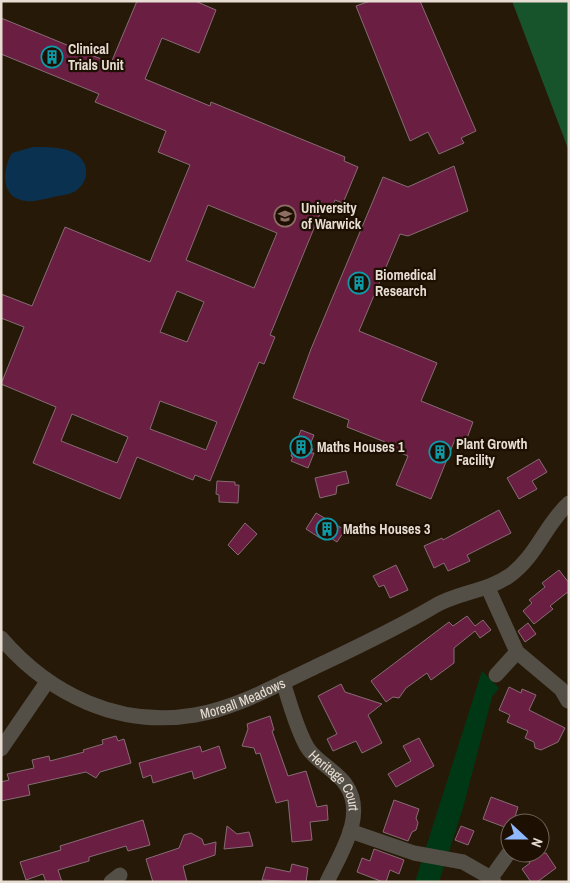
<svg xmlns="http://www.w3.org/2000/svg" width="570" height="883" viewBox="0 0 570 883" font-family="'Archivo Narrow',sans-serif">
<rect width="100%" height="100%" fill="#271908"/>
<path fill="#003815" d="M482,671L499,688L492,697L463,808L439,882H415Z"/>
<path fill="#17532b" d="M512,1H569V151Z"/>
<path fill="#0a3250" d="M33,147C49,147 78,146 85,165C88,174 85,183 78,189C72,195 61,195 53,197C44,199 35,202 26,201C0,198 2,170 12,153Z"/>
<path fill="#6a1e42" stroke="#866c75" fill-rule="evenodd" d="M137,1H195L216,10L199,53L162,38L145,79L210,106L211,102L345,157L344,161L358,167L343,203L335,200L332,207L324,204L270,335L275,337L264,364L259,362L210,481L195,475L193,480L137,457L120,499L33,463L56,407L1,384L24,327L1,318V294L32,306L65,227L150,262L190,165L158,152L166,131L95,102L99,94L1,54V18L111,63ZM208,205L277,233L254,288L186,260ZM177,291L204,302L187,342L160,332ZM160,401L217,422L206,450L150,429ZM72,414L128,437L117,463L61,441Z
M370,1H420L476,131L461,138L464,143L439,154L428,132L410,141L356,6Z
M454,166L468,211L408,236L400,234L359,331L437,363L421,401L473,422L466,441L456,437L431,499L396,485L408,456L383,446L385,442L347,427L349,420L293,398L311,349L383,177L408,187Z
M301,430L314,435L309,447L313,449L311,453H314L308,468L291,461L293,457L291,456Z
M539,459L547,472L532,481L537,489L519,499L507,478Z
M346,471L349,483L337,486L336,494L320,498L315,478Z
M217,481L235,482V485H239L238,503L219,502V495L216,494Z
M499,510L511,533L467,555L470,561L448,571L444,563L434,568L424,546L442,538L443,540Z
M316,513L345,530L337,542L326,535L325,537L322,535L320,538L306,529Z
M245,523L257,534L238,555L228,545Z
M396,565L408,590L390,598L384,585L379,587L373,576Z
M559,570L569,583V591L550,606L553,609L534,624L523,611L532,603L529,600L545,587L542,583Z
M467,616L475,626L483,620L491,630L480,638L475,631L454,648V663L431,680L427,673L406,688L399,698L393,697L386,702L371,681L449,622L453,626Z
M528,623L536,634L525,642L518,631Z
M341,684L345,692L382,704L368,715L382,743L362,753L356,741L333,751L327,739L337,734L318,696Z
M509,687L521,693L522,689L536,695L529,710L565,728L558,742L541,750L535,748L534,742L525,738L528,731L507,722L510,715L499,710Z
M270,716L274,730L272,731L288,776L306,771L317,807L327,805L328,820L310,822L312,840L292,842L288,800L276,803L260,753L256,754L254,748L242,746L248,729L247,724Z
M116,736L118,741L124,739L131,763L100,772L96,778L86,772L28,785L30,795L1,801V782L9,780L7,774L34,768L32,760L49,756L50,761L84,752L83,750L103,744L102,740Z
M419,738L434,766L396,787L388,774L411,761L403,746Z
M200,746L202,752L219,746L226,768L194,779L192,771L153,783L151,775L143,778L139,763Z
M491,797L518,807L513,823H510V829L483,819Z
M394,800L419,809L416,818L418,823L416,830L412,832L408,841L383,832Z
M143,820L150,845L128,851L126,846L89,857V861L58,870L62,882H46L43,874L26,880L20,862L61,850L60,846Z
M227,826L237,834L249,832L253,846L224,849Z
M461,826L474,831L468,845L455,840Z
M191,833L202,839L204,845L216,842L215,855L183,866L187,882H153L146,859L179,848L184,835Z
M374,849L404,860L399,874L390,870L386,882H383L357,872L362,858L370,861Z
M523,853H546L556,868L537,882H531L522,869L530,863Z
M292,864L308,868L306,882L262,880L266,867L290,872Z"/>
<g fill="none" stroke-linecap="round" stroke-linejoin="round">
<g stroke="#544f46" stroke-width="15">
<path d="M488,588L517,652L496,675"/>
<path id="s1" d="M1,638C50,695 119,728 195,715C236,708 275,686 311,669C353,649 394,630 433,607C457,592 486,592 509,576C536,557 545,525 569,503"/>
<path d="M517,652L561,689L568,701"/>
<path id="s2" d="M283,682C290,703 296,728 307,747C316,762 336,770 346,785C367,815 340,854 327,882"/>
<path d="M1,749L47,682"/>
<path d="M350,831L414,853L463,862L491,878L494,882"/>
<path d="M491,878L508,854"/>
<path d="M111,882L120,875"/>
</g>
</g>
<defs>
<g id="building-ring" transform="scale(1.125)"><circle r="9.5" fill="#1d1002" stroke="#0f9aa8" stroke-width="1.5"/><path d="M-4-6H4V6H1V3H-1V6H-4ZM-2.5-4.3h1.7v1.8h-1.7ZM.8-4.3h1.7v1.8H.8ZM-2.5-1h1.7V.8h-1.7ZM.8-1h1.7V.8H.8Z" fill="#0f9aa8"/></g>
<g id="university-ring" transform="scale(1.125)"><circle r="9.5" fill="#1d1002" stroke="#8d6e63" stroke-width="1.5"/><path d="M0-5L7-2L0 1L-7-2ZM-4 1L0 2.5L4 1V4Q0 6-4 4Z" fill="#8d6e63"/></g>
</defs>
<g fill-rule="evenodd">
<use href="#building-ring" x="52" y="57"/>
<use href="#university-ring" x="285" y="216"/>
<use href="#building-ring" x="359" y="283"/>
<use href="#building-ring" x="301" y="447"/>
<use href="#building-ring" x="440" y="452"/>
<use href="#building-ring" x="327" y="529"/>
</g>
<g text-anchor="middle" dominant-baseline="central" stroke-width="4.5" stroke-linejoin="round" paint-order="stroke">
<g font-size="14" font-weight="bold" fill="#e7ddd3" stroke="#1d1002" text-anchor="start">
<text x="68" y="49">Clinical<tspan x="68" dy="16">Trials Unit</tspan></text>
<text x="301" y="208">University<tspan x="301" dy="16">of Warwick</tspan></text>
<text x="375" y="275">Biomedical<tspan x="375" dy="16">Research</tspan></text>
<text x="456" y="444">Plant Growth<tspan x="456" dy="16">Facility</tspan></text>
<text x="317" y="447">Maths Houses 1</text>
<text x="343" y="529">Maths Houses 3</text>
</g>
<g font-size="14" fill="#e7ddd3" stroke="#1d1002">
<text stroke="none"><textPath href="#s1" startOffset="269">Moreall Meadows</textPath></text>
<text stroke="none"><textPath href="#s2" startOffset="114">Heritage Court</textPath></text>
</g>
</g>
<rect width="570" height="883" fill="none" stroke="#e7ddd3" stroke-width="5"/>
<g transform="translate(525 838) rotate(111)"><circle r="24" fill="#1d1002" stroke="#6e6256"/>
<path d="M0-4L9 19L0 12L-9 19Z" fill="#90b8fd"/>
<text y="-8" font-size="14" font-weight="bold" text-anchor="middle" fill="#e7ddd3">N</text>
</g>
</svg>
